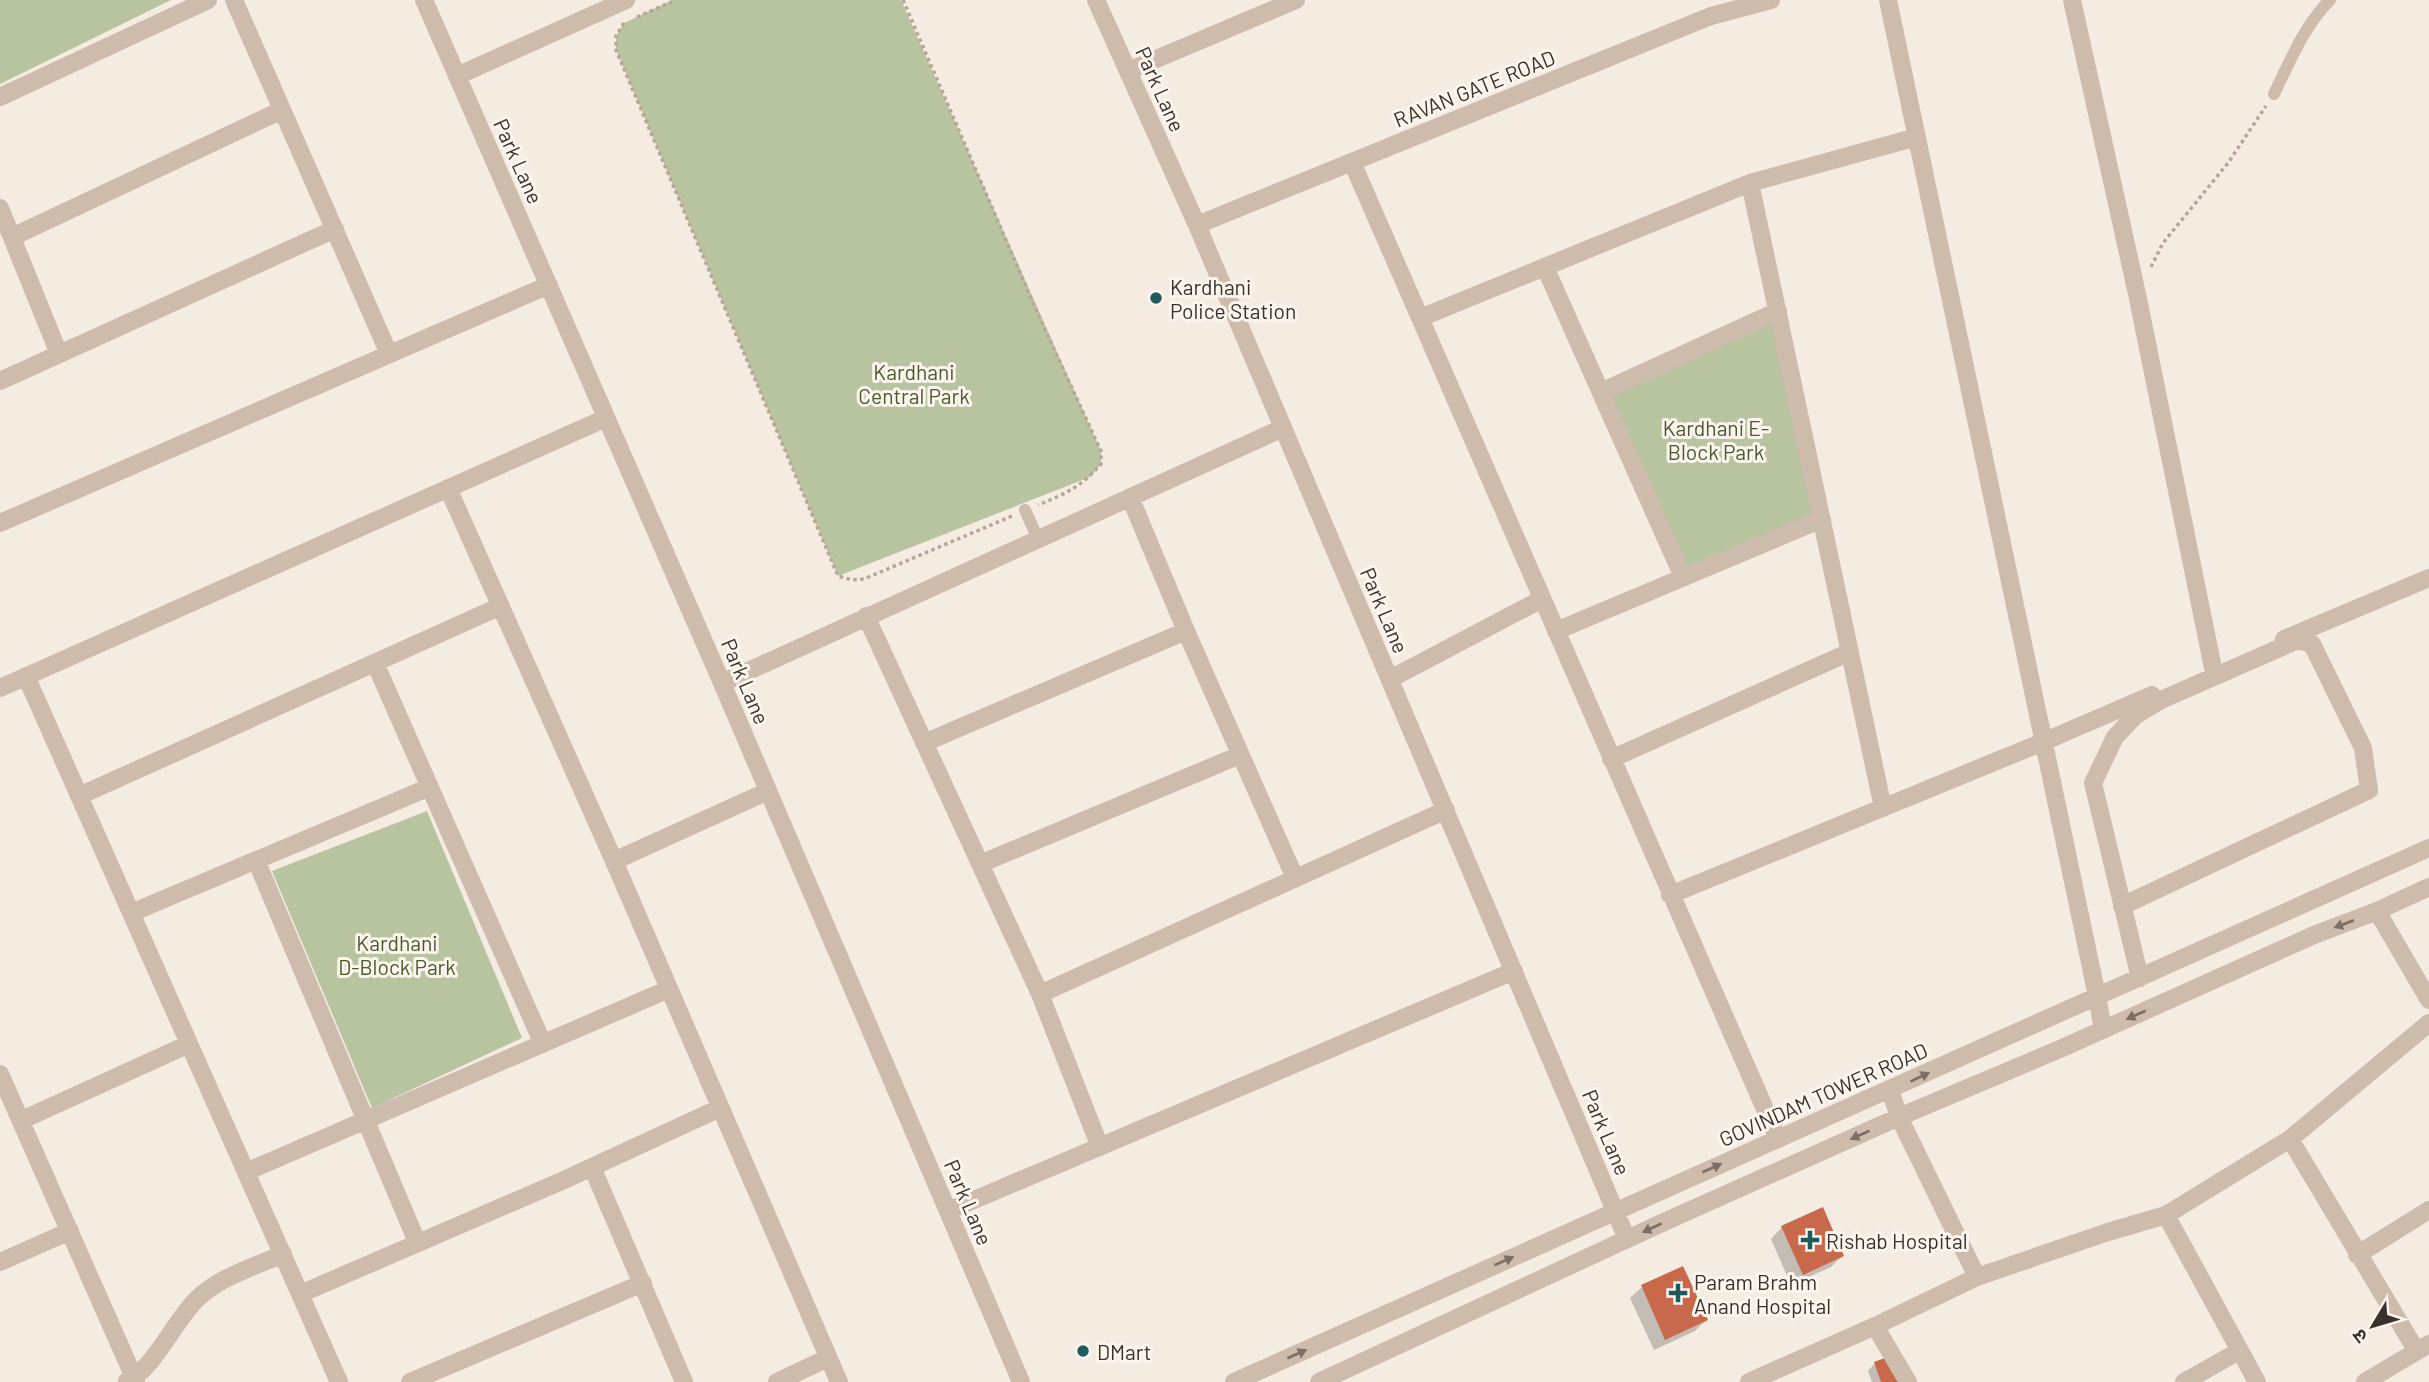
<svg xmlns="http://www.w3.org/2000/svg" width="2429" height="1382" viewBox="0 0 2429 1382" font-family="Barlow,'Noto Sans Devanagari',sans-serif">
<rect width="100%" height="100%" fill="#f4ebe1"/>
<path fill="#b8c4a0" d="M0,0H171L0,84Z
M673,0H901L1101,451V464L1090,477L838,576L616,50V36L624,23Z
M1778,311L1822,519L1683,577L1601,392Z
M427,811L522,1038L372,1108L272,871Z"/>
<path fill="#0003" d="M1782,1227L1842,1256L1831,1267L1791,1285L1771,1239Z
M1682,1268L1706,1320L1695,1331L1654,1350L1630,1298L1642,1287Z
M1875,1363L1897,1382H1872L1868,1371Z"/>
<path fill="#c8694b" d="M1823,1207L1844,1256L1803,1275L1781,1226Z
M1683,1266L1708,1320L1665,1340L1641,1285Z
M1890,1356L1899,1382H1881L1874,1362Z"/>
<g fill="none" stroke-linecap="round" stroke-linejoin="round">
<path stroke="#b9a596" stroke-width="3.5" stroke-dasharray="3.5 3.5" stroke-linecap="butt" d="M903,0L1036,310L1101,451V464C1081,487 1065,494 1038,505
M637,17L676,0
M624,23L616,36V50L838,576L852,580L864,579L1012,516
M2151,267L2163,243L2228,163L2266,106"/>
<path stroke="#cdbbac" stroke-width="12" d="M2274,94C2290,61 2304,26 2330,0
M1025,510L1038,539"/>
<path stroke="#cdbbac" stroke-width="18" d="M234,0L389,354
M424,0L722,683L1021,1382
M1096,0L1197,225L1627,1239
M1888,0L2097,996L2103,1030
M2072,0L2137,294L2213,668
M1128,71L1296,0
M457,76L626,0
M0,97L208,0
M1352,162L1778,1139
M1750,183L1883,808
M0,208L59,354
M1197,225L1711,16L1771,0
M12,237L282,110
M1545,267L1683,577
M1420,318L1750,183L1917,137
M0,381L335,229
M1601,392L1778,311
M448,488L614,861L839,1382
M1130,497L1186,631L1295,878
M0,523L549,285
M866,616L1040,994L1100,1147
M1556,631L1822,519
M2284,639L2429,578
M375,663L543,1044
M26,676L339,1382
M1390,679L1542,599
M722,683L1283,428
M0,688L606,418
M924,743L1186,631
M1611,759L1850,652
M79,796L501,606
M256,860L417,1242
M614,861L768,791
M980,864L1240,755
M1670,895L2043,742L2152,695
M2122,906L2369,790L2363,748L2312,644L2298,640L2161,700L2136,715L2115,737L2093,783L2140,978
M2377,911L2429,1000
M131,913L430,787
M1040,994L1446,810
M0,1074L136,1382
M22,1120L189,1044
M2290,1139L2416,1350
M592,1167L684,1382
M246,1172L669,989
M948,1211L1514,971
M2166,1215L2290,1139L2429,1023
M2357,1255L2429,1210
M0,1262L70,1231
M1977,1277L2108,1232L2166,1215L2257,1382
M300,1294L564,1180L720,1108
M1875,1326L1908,1382
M127,1381C153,1370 175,1320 197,1299C219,1277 254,1267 283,1254
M410,1382L643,1283
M777,1382L828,1358
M1234,1382L2429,848
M1319,1382L1664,1222L1899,1117L2060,1049L2314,935L2377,911L2429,887
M1749,1382L1875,1326L1977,1277L1899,1117L1890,1090
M2184,1382L2239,1351
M2365,1382L2429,1344"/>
</g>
<defs><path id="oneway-solid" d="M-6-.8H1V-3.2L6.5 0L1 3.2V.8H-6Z" transform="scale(1.75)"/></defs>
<g fill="#7d6f65">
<use href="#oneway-solid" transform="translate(2344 924) rotate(159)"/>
<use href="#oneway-solid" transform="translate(2136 1015) rotate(156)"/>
<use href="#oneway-solid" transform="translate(1920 1077) rotate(-25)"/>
<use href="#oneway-solid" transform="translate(1860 1135) rotate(156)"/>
<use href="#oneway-solid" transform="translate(1712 1168) rotate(-24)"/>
<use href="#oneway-solid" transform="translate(1652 1228) rotate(155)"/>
<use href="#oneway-solid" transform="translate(1504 1261) rotate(-24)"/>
<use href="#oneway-solid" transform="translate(1297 1354) rotate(-24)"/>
</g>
<g fill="#1f5a5e" stroke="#fbf5ee" stroke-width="2.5">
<circle cx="1156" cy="298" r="7"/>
<path d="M1806.5 1229.5h7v7h7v7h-7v7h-7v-7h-7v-7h7z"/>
<path d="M1674.5 1282.5h7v7h7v7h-7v7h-7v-7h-7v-7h7z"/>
<circle cx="1083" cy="1351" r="7"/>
</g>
<g text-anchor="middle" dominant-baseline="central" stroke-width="6" stroke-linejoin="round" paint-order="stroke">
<g font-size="21" fill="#3b302b" stroke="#fbf5ee">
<text transform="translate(1474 88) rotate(-22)">RAVAN GATE ROAD</text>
<text transform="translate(1161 89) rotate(66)">Park Lane</text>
<text transform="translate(519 161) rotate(66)">Park Lane</text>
<text transform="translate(1385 610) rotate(67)">Park Lane</text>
<text transform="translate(746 681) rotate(67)">Park Lane</text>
<text transform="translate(1823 1094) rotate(-24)">GOVINDAM TOWER ROAD</text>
<text transform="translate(1607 1132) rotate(67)">Park Lane</text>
<text transform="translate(969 1202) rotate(67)">Park Lane</text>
</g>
<g font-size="21" fill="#3b302b" stroke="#fbf5ee" text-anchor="start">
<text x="1170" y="286">Kardhani<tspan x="1170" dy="24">Police Station</tspan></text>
<text x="1826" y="1240">Rishab Hospital</text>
<text x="1694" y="1281">Param Brahm<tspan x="1694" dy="24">Anand Hospital</tspan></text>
<text x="1097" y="1351">DMart</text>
</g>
<g font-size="21" fill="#4a5a2e" stroke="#fbf5ee">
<text x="914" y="371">Kardhani<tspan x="914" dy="24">Central Park</tspan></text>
<text x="1716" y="427">Kardhani E-<tspan x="1716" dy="24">Block Park</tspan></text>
<text x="397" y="942">Kardhani<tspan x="397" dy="24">D-Block Park</tspan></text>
</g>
</g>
<g transform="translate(2373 1326) rotate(232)" stroke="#fbf5ee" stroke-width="5" paint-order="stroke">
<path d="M0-5L12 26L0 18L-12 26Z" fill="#3b302b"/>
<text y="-10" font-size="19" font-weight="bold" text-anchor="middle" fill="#3b302b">उ</text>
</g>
</svg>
